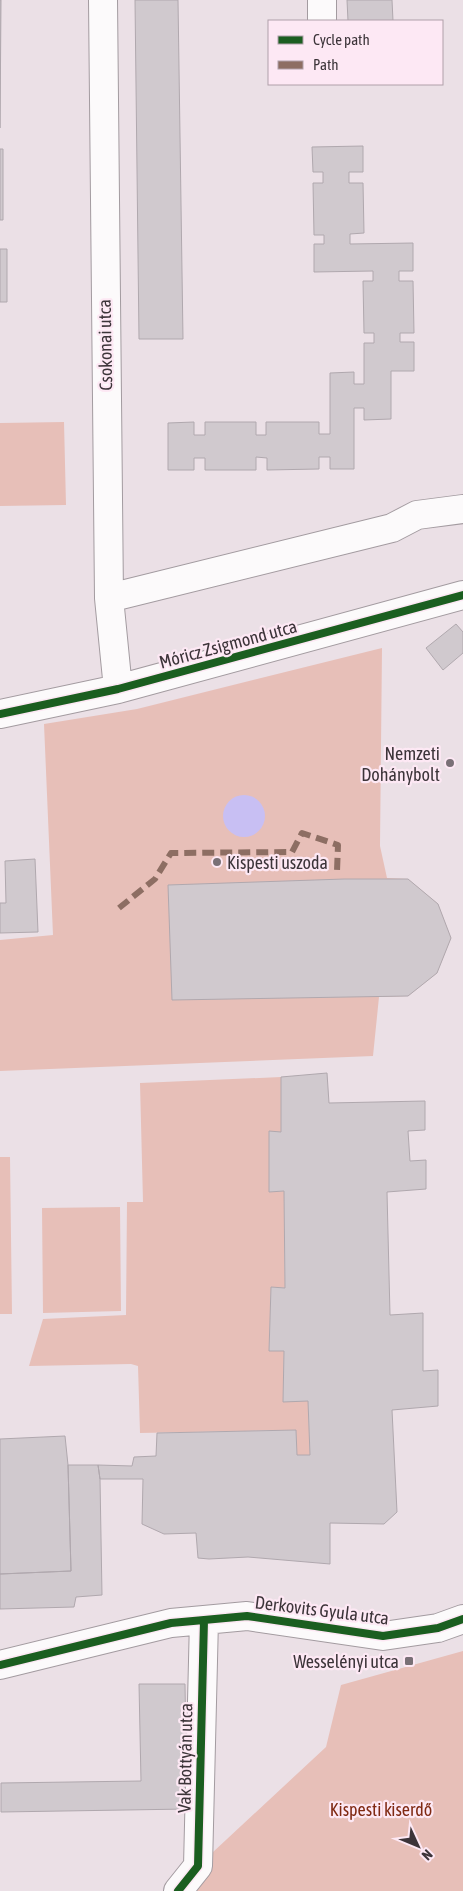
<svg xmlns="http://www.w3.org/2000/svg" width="463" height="1891" viewBox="0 0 463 1891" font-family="'Asap Condensed',sans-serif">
<rect width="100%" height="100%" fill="#ebe0e6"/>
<path fill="#e7bfb8" d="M64,422L66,505L0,506V423Z
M382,648L380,846L387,878L408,879L438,904L451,938L437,973L408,996L379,997L373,1056L0,1071V940L53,935L44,724L137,709Z
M281,1077V1132H269V1192L284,1191L285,1288L271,1287L269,1350L284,1351L283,1401H308L310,1455H297L296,1430L140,1433L138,1366L131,1364L29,1366L43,1319L126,1315L127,1202H143L140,1083Z
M0,1157H10L12,1314H0Z
M120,1207L121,1311L43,1313L42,1208Z
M463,1651V1891H178L198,1866L326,1747L341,1685Z"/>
<path fill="#c8bff3" d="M223 816a21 21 0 1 1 42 0a21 21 0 1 1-42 0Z"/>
<path fill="#d0c9ce" stroke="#b0a8ae" d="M0,0H1L0,128Z
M135,0H178L183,339H139Z
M347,0H392L393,21H348Z
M363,146V172H349V183H363L364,233L350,234V244L413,243V271H399V281H413L414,333H400V342H414V371H391V419L364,420V408H354V469H330V457H319V469L267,470V458L256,457V470H205V458H194V470H168V423L194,422V435H205V422H256V435H266V422H319V434H330V373L354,372V384H364V343H374V333H364L363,281H373V271L314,272V244H324V235H314L313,183H323V172H313L312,147Z
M0,149H3V220H0Z
M0,249H7V302H0Z
M456,624L463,632V653L443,670L426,648Z
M35,859L38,932L0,933V903H6L5,861Z
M344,879H408L438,904L451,938L437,973L408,996L172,1000L168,885Z
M327,1073L329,1103L425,1101V1130L408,1131L410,1161L426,1160V1189L387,1192L390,1315L423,1313V1371L438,1370V1406L392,1410L397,1512L384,1524L330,1523V1564L248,1557L209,1559L198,1558L196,1533L164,1534L142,1524L143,1479H100L98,1465L132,1466L134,1457L156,1456L157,1433L296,1430L297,1455H310L308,1401L283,1402L284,1351H269L271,1287L285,1288L284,1191L269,1192V1131L281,1132V1077Z
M65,1436L68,1465L71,1571L0,1574V1439Z
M68,1465H98L100,1479L102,1595L76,1597L74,1607L0,1609V1574L71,1571Z
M139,1684H185L187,1809L1,1812V1783L141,1781Z"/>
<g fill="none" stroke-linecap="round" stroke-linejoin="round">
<g stroke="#a39ba0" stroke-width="30">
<path id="minor" d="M103,0L109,598L118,689
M322,0V21
M109,598L392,528L417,515L463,509
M0,714L118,689L463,595
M0,1665L171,1623L204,1620L247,1616L383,1636L438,1628L463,1619
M178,1891L198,1866L204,1620"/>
</g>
<use href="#minor" stroke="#fcfafb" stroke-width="28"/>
<path stroke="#8d6e63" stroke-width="6" stroke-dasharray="12 6" stroke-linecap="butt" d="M119,908L155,879L171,853L292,852L302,833L338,845L337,871"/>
<g stroke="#fde8f4" stroke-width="11">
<path id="cycleway" d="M0,714L118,689L463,595
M0,1665L171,1623L204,1620L247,1616L383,1636L438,1628L463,1619
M178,1891L198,1866L204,1620"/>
</g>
<use href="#cycleway" stroke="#1b5e20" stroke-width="8"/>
</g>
<g fill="#797076" stroke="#fde8f4" stroke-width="2">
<circle cx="450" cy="763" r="5"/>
<circle cx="217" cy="862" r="5"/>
<rect x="404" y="1656" width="10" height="10" rx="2.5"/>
</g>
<g text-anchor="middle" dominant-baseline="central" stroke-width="4.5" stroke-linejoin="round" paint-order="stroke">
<g font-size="18" fill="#3c3439" stroke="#fde8f4">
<text transform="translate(105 345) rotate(-91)">Csokonai utca</text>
<text transform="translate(228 644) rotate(-15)">Móricz Zsigmond utca</text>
<text transform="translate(322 1610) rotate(7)">Derkovits Gyula utca</text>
<text transform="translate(185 1758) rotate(-89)">Vak Bottyán utca</text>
</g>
<g font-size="18" fill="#3c3439" stroke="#fde8f4" text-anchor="end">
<text x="440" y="753">Nemzeti<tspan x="440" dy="21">Dohánybolt</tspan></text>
<text x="227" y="862" text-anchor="start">Kispesti uszoda</text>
<text x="399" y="1661">Wesselényi utca</text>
</g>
<g font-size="18" fill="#7f2912" stroke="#fde8f4">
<text x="381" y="1809">Kispesti kiserdő</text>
</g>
</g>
<rect x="268" y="20" width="175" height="65" fill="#fde8f4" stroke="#b0a0a9"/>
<rect x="278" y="36" width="25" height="8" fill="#1b5e20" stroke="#b0a0a9"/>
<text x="313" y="45" font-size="15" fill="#3c3439">Cycle path</text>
<rect x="278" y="61" width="25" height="8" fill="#8d6e63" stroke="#b0a0a9"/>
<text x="313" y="70" font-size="15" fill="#3c3439">Path</text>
<g transform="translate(418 1846) rotate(134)" stroke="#fde8f4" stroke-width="4" paint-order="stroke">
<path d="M0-4L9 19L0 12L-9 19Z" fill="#3c3439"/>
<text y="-8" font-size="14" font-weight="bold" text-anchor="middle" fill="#3c3439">N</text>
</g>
</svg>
